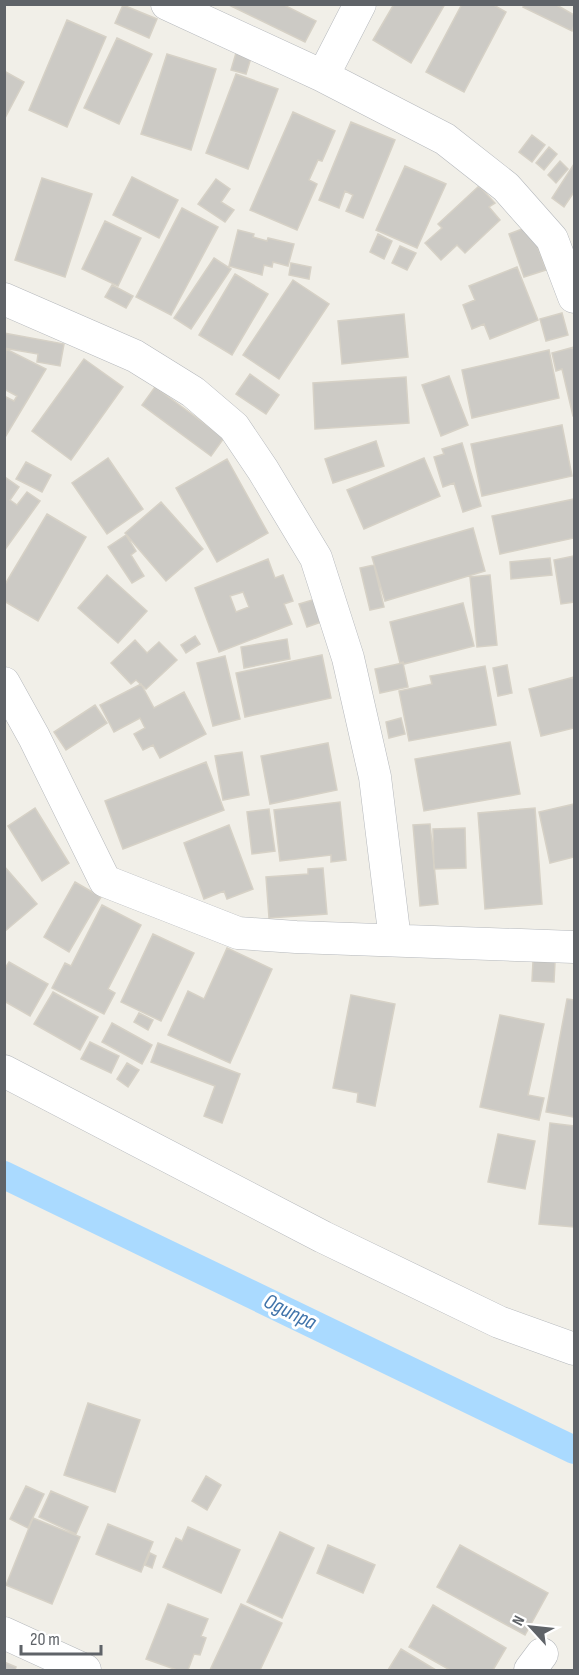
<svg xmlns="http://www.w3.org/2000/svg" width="579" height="1675" viewBox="0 0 579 1675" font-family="'Sofia Sans Condensed',sans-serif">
<rect width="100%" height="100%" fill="#f1efe8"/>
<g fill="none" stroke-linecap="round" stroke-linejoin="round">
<path stroke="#aadaff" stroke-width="28" d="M4,1175L574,1450"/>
</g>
<path fill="#cccac5" stroke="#d6d1c6" stroke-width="1.5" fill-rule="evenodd" d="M227,4H282L316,21L305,42Z
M394,4H445L411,63L373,40Z
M462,4H492L506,12L464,92L426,72Z
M524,4H555L574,15V25L572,31L523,7Z
M123,5L157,19L149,38L115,23Z
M67,20L106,37L67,127L29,110Z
M117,38L152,54L119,124L84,108Z
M236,53L251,58L246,74L231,70Z
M167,54L216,69L191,150L141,134Z
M4,71L24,82L4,120Z
M236,74L278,89L248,169L206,153Z
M293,112L335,131L322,161L318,160L309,180L317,184L297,230L250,210Z
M351,122L395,140L363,218L346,211L353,195L345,191L339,208L319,200Z
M532,135L545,145L532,162L519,152Z
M549,147L557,154L544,170L536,163Z
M560,161L568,169L556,183L548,175Z
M574,164V192L564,207L552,198Z
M405,166L446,184L417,248L376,230Z
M132,177L178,200L159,238L113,215Z
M42,178L92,194L65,277L15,260Z
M216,179L230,189L221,202L234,210L225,222L198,204Z
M479,186L495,203L489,207L500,220L465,253L457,245L441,260L425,243L442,228L438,224Z
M182,208L218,227L171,315L136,297Z
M105,221L141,238L118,286L82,269Z
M530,226L546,270L524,277L509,234Z
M238,230L254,234L253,237L267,241L268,238L294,244L288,266L273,262L272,267L264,265L262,275L229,266Z
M378,234L392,241L384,259L370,252Z
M400,246L416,253L407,270L392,263Z
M214,258L231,269L191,329L174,318Z
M291,263L311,267L309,279L289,275Z
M517,267L538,320L490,339L484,324L472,329L463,305L475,300L469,286Z
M235,274L268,294L232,355L199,335Z
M293,280L329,304L279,379L243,355Z
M112,285L133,296L126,308L105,297Z
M562,313L568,335L546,341L540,319Z
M404,314L408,357L342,364L338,321Z
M4,333L64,344L60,366L37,362L38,354L4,348Z
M574,347V416H573L562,369L556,371L552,353Z
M6,349L46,369L4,439V396L14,401L17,396L4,389Z
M549,350L559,398L472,418L462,370Z
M84,359L123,387L71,460L32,431Z
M250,374L279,395L266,414L236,394Z
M449,376L468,425L441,436L422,385Z
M406,377L409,423L315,429L313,383Z
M155,387L224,438L211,456L142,405Z
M562,425L572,476L482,496L471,444Z
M376,441L384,466L333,483L325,459Z
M462,443L481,506L463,512L454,483L443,487L434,457L444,454L442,449Z
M108,458L143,509L107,534L72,483Z
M424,458L440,496L364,529L347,490Z
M227,459L268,533L217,562L176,488Z
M26,462L51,475L42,492L16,479Z
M5,477L19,487L10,500L17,505L27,492L40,501L4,551Z
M574,499V538L500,554L492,516Z
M161,502L203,549L166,581L125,533Z
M47,514L86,537L38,621L4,601V586Z
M473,528L485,571L385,601L372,557Z
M126,535L136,551L131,555L144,576L132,583L108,547Z
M574,556V602L561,604L554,560Z
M550,558L552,575L511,579L510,562Z
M268,559L275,578L283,575L293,601L284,604L292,624L219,652L195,588ZM243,592L249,607L236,612L230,596Z
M374,565L384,607L370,610L360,568Z
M107,575L147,611L118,643L78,608Z
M490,575L497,645L477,647L470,577Z
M316,599L324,621L307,627L299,604Z
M463,603L474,646L404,664L403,662L400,663L390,622Z
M195,636L200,644L186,653L181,645Z
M287,639L290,659L244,668L241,647Z
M135,640L147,653L159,642L177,660L146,689L136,680L131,684L111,663Z
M322,655L331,698L245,717L236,673Z
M225,656L240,719L213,726L197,663Z
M403,663L408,687L380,693L375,669Z
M507,665L512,693L498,696L493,668Z
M485,666L496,725L409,741L399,691L432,684L430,676Z
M574,677V728L541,736L529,689Z
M141,684L154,708L184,692L206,734L160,758L153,745L143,750L134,734L145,728L140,718L114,732L100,705Z
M95,705L107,723L66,750L54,732Z
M401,718L405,734L389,738L386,722Z
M510,742L520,794L424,811L415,759Z
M328,743L337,790L270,804L261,756Z
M242,752L249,795L223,800L215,756Z
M206,762L224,810L123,849L105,801Z
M340,802L346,860L331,862V855L280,861L274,810Z
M574,804V857L550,863L539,812Z
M35,808L69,863L42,881L8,826Z
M535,808L542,904L485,909L478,813Z
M269,809L275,851L252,854L247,812Z
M430,824L438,904L420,906L413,825Z
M229,825L253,889L227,899L224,891L204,899L184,843Z
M465,828L466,868L434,869L433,829Z
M4,866L37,904L4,932Z
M323,868L327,914L269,918L266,877L308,874V869Z
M75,882L101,897L69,952L44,937Z
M102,905L141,925L108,989L115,993L104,1014L52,988L65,963L71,966Z
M153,934L194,953L161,1021L121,1002Z
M227,948L272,969L230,1063L168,1035L188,991L204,999Z
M533,961L555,962L554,982L532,981Z
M9,962L48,984L30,1016L4,1001V970Z
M53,992L98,1017L80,1050L34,1024Z
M351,995L395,1004L375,1106L357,1102L358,1093L333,1088Z
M567,999L574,1000V1117L546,1112Z
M139,1013L153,1020L148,1030L134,1022Z
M500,1015L544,1024L528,1095L544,1098L539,1120L480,1107Z
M112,1023L152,1045L142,1064L102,1042Z
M90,1042L119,1056L111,1073L81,1059Z
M158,1043L240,1074L222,1123L204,1116L215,1086L151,1062Z
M127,1063L139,1070L128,1087L117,1079Z
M550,1123L574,1126V1227L539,1224Z
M498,1134L535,1141L525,1189L488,1182Z
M88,1403L140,1420L115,1492L64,1475Z
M206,1476L221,1485L207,1510L192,1501Z
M26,1486L44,1494L28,1528L10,1519Z
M51,1491L88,1507L76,1534L39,1517Z
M33,1518L80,1537L52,1604L6,1585Z
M108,1524L153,1542L141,1572L96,1554Z
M188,1527L240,1550L221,1593L163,1567L176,1538L182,1541Z
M280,1532L314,1548L282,1618L247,1602Z
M328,1545L375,1565L363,1593L317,1573Z
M460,1545L548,1593L525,1635L437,1587Z
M150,1553L156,1556L152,1568L145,1565Z
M168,1604L208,1619L201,1636L206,1638L200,1655L194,1654L188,1670H177L146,1659Z
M241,1604L282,1623L260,1670H210Z
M433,1605L506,1648L493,1670H450L409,1647Z
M401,1649L436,1670H388Z
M4,1662L16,1667L15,1670H4Z"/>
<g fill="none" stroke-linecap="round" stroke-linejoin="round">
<g stroke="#b5b8bc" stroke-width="33">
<path id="minor" d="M167,4L323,76L445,139L506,187L552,239L574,297
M323,76L360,4
M4,299L135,356L193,392L234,427L263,470L316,558L348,658L375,777L395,940
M4,683L34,737L105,881L238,933L296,937L574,947
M4,1071L323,1237L499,1322L574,1349
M4,1633L85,1670
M530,1670L542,1654"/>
</g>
<use href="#minor" stroke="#fff" stroke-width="32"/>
</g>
<g text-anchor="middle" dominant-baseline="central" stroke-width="6" stroke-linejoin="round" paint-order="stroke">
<g font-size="22" font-style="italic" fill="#4174aa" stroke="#fff">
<text transform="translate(290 1312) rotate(26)">Ogunpa</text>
</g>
</g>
<rect width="579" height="1675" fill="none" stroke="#5f6368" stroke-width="12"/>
<g transform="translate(531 1627) rotate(297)" stroke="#ffffff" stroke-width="4.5" paint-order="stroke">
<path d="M0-4.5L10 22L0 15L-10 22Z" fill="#5f6368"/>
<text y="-9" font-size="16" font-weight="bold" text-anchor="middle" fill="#5f6368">N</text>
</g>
<path d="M21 1645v9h80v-9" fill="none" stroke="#5f6368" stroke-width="3"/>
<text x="30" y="1645" font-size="18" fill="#5f6368" stroke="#ffffff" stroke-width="4.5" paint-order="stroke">20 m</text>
</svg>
